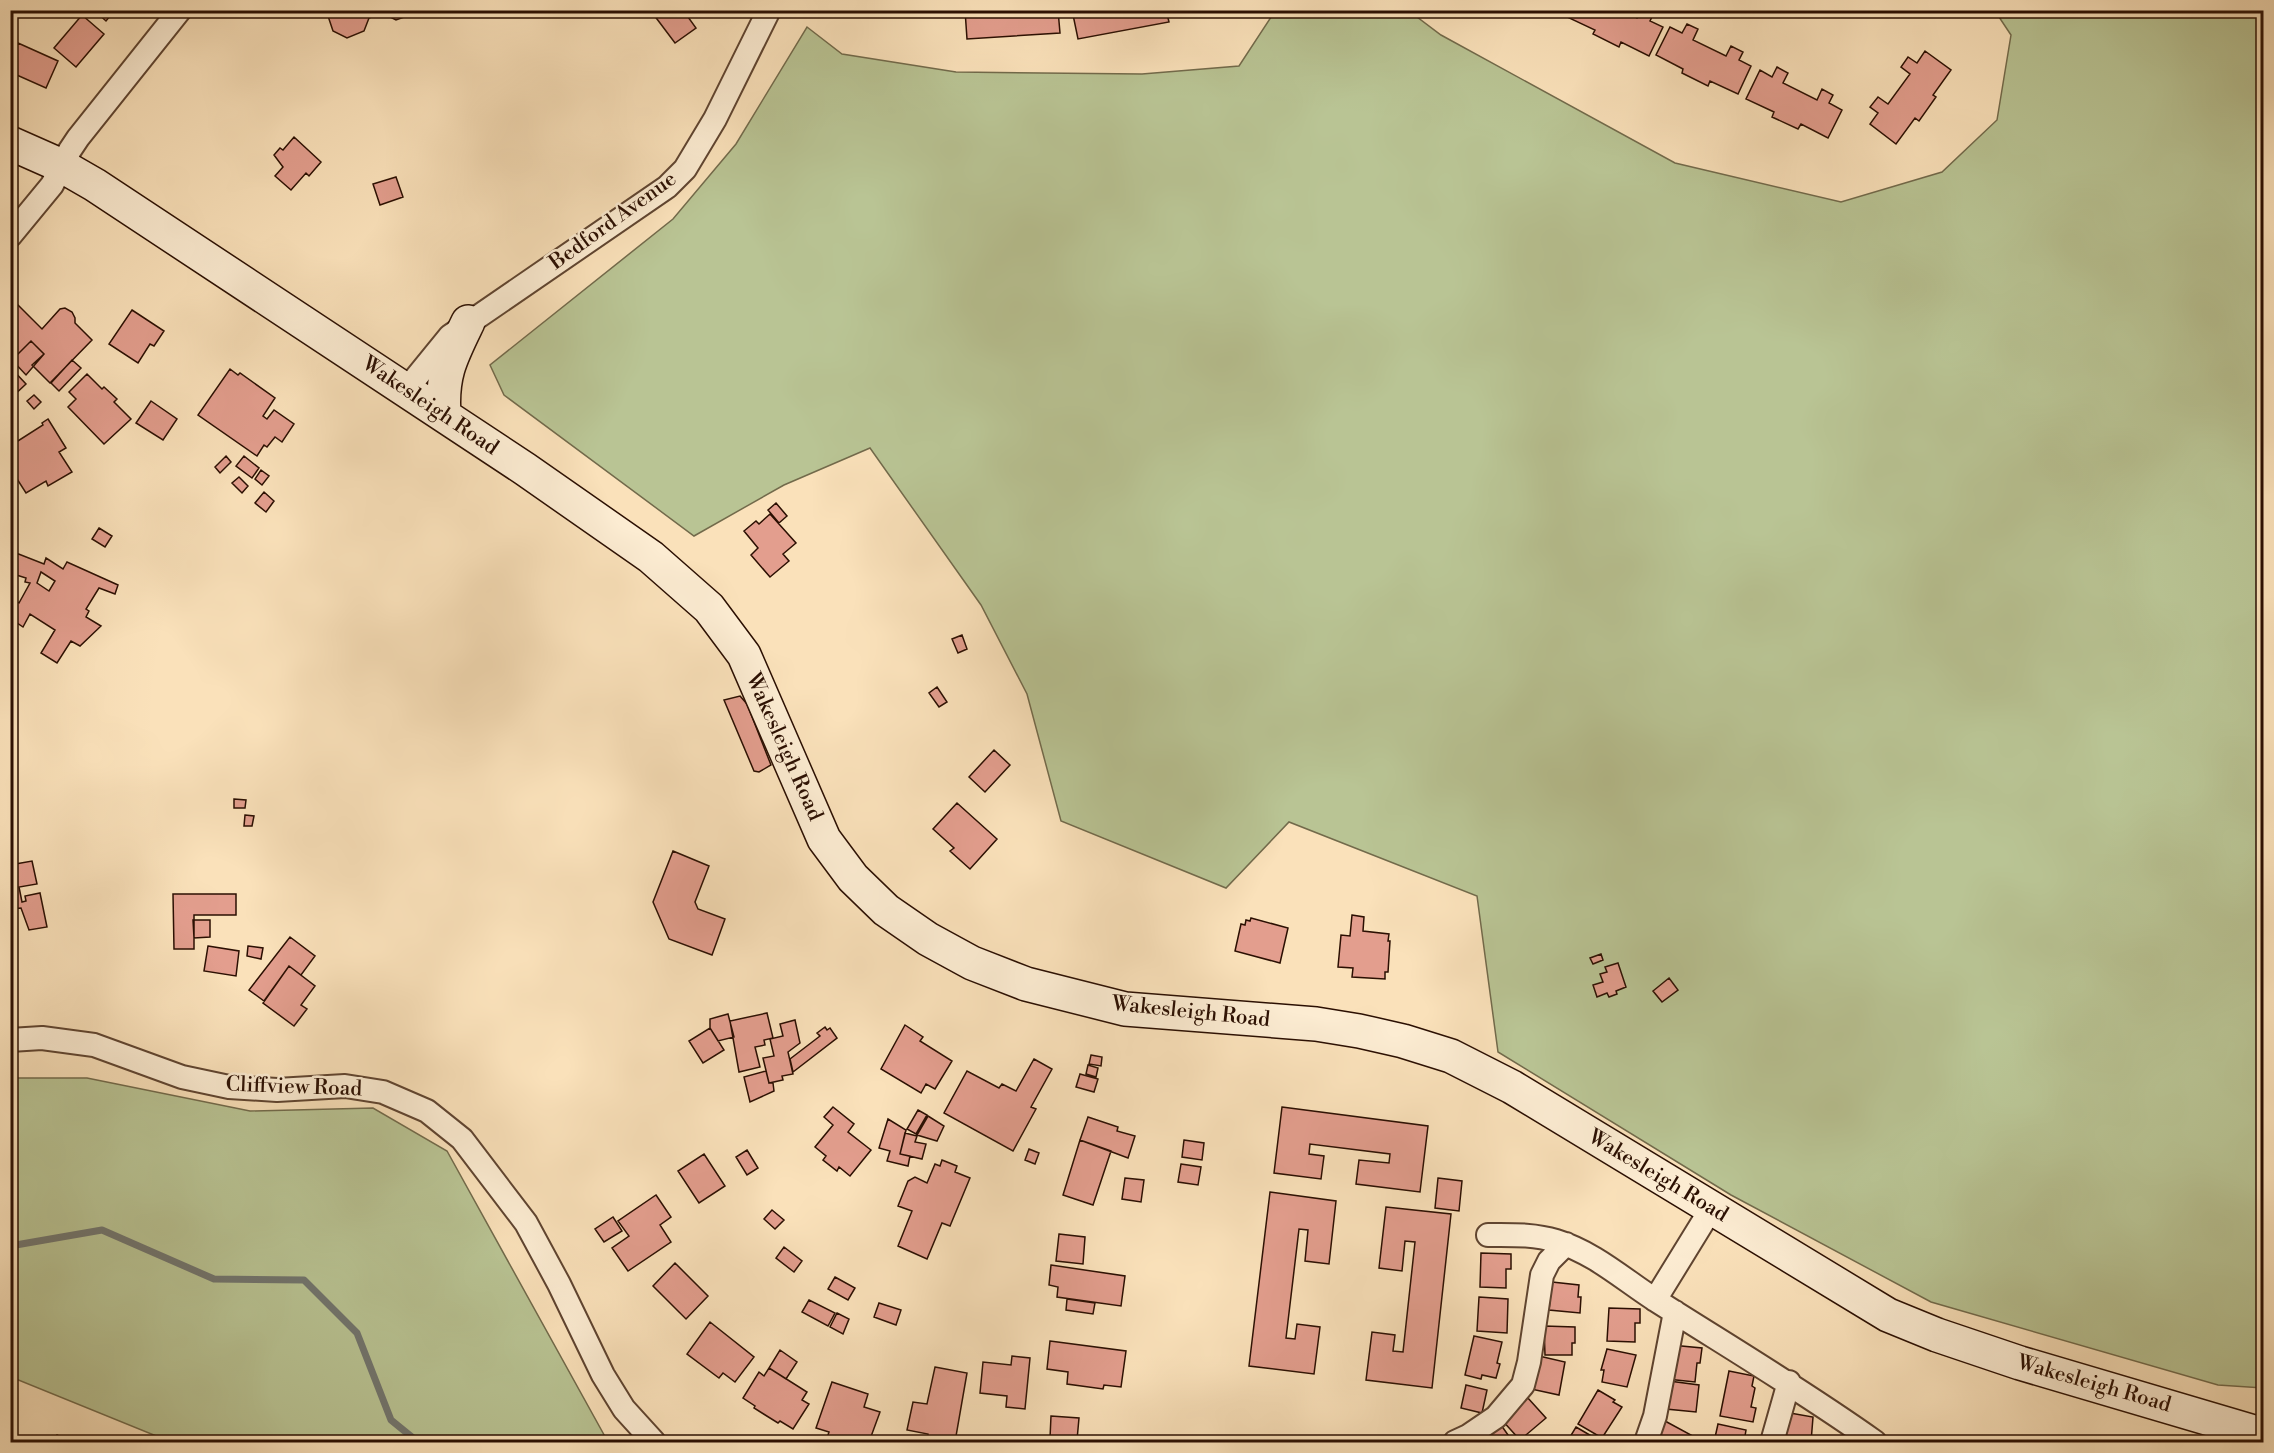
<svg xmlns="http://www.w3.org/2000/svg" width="2274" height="1453" viewBox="0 0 2274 1453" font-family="'Libre Bodoni',serif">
<rect width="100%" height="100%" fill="#fae1ba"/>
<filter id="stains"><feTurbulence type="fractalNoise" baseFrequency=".00333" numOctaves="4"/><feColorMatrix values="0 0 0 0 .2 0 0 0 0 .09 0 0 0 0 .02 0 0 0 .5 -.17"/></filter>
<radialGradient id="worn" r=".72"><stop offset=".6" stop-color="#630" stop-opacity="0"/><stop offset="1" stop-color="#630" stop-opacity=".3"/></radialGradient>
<path fill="#b9c494" stroke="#726a4b" stroke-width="1.5" d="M1275,11H1409L1441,35L1675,163L1841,202L1942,172L1997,120L2011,35L1995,11H2263V1388L2218,1385L1931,1302L1731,1195L1498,1052L1477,896L1289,822L1226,888L1061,821L1027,694L981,605L870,448L784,485L694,536L504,395L490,365L673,219L736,144L807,27L842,54L956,72L1142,74L1239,66Z
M10,1078H87L250,1111L373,1108L447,1151L608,1442H171L11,1377Z"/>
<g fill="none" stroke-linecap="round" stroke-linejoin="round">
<path stroke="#72766f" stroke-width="7" d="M10,1246L102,1230L214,1279L304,1280L357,1333L391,1420L418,1442"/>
</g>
<path fill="#e39e8e" stroke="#2b0f02" stroke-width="1.5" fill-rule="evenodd" d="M94,10H115L106,21Z
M326,10H415L413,14L396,20L382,13L369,18L364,31L347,38L333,31Z
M660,10H683L696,28L675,43L654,15Z
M965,10H1058L1060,33L967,39Z
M1072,10H1166L1169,22L1078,39Z
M1570,10H1623L1637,18L1641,10H1650L1654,13L1650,21L1663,27L1649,56L1621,42L1619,47L1593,34L1595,30L1567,17Z
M82,15L104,34L76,67L54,48Z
M1687,24L1698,29L1693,40L1726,56L1731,46L1743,52L1739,60L1751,66L1738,94L1710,81L1708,86L1682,73L1683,69L1656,55L1670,27L1682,33Z
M18,43L58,61L46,88L10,72V59Z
M1925,51L1951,70L1933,95L1936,97L1919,121L1915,118L1896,144L1870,124L1878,113L1870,107L1878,97L1888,104L1910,74L1901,67L1908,57L1917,63Z
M1777,67L1788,73L1783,83L1817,100L1822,89L1833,95L1829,103L1842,110L1828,138L1801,124L1798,129L1772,117L1774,112L1746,99L1760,70L1772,77Z
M294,137L321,162L309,176L306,173L291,190L275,176L283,167L274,155L280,148L283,150Z
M396,177L403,197L380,205L373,184Z
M10,297L42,329L60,309L65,308L72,312L75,318V323L92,340L50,383L32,365L44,354L31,341L13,359L10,356Z
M132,310L164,331L154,346L150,344L138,363L109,344Z
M31,341L44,354L26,375L12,360Z
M72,360L81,368L59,391L51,383Z
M10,367L26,384L12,397L10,396Z
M230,369L238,375L240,373L275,398L263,416L267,419L274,410L294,424L282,442L275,437L267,447L264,445L257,456L198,415Z
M87,374L102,389L104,387L117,399L114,402L131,419L104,444L68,407L76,399L69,392Z
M34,395L41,402L34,409L27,401Z
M151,401L177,419L163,440L136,423Z
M48,419L66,448L59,452L72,472L48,486L46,481L26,493L10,468V446L43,425L42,423Z
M226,456L231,462L220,473L215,467Z
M244,456L259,468L252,478L236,466Z
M261,470L269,476L262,485L255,479Z
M239,477L248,486L242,493L232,483Z
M264,492L274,501L266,512L255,503Z
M776,503L787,516L779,523L768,510Z
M770,514L796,543L783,554L789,561L770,577L751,555L758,548L744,531L756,521L759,524Z
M99,528L112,536L105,547L92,539Z
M16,553L44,564L46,558L63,569L67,562L118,585L115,594L99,588L86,609L89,611L86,617L101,626L80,646L71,641L57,663L41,653L55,630L30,614L23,627L10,618V607L15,600L19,603L30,583L25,582L26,578L10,573ZM41,572L55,581L49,591L37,583Z
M962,635L967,649L958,653L952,639Z
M937,687L947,702L939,707L929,693Z
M740,696L747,704L771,765L759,772L754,771L724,700Z
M994,750L1010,765L985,792L969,777Z
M234,799L246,800L245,808H234Z
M957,803L997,839L970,869L950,851L954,848L933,829Z
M245,815L254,816L252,826H244Z
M673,851L709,866L695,902L698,909L725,919L712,955L669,939L653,902Z
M32,861L37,884L19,887L22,902L26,901L25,896L40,893L47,927L29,930L21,908L10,909V865Z
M173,894H236V915H194V949H174Z
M1352,915L1364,917L1363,931L1389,934L1388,941H1390L1388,972H1385V979L1352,977L1353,968L1338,967L1341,935L1350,936Z
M1251,918L1288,928L1280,963L1235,951L1241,924L1245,925L1246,920L1250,921Z
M193,920H210V937L194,938Z
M290,937L315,956L301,975L289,966L264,1001L249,990Z
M208,946L239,951L236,976L204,971Z
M248,946L263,948L261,959L247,956Z
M1601,954L1603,960L1593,964L1590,958Z
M1618,963L1626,987L1616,991L1617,994L1609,997L1607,993L1597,997L1593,985L1603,982L1600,974L1607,972L1605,967Z
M289,966L315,986L301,1005L307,1009L294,1026L263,1003Z
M1669,978L1678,990L1662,1002L1653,991Z
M767,1013L773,1038L764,1040L765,1045L755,1047L760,1067L739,1072L730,1021Z
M728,1014L734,1037L718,1041L710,1028V1019Z
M795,1020L800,1043L788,1052L793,1074L782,1076L783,1080L769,1083L763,1058L774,1056L770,1039L783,1036L780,1024Z
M905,1025L923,1037L920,1041L952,1061L935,1089L926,1084L921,1093L881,1069Z
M825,1027L827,1030L830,1028L837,1038L793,1072L790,1059L820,1036L817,1033Z
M710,1028L724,1050L703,1063L689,1041Z
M1091,1055L1102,1057L1101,1066L1089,1064Z
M1034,1059L1052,1069L1031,1107L1036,1109L1013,1151L944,1113L967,1071L999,1088L1002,1084L1016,1091Z
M1088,1065L1098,1068L1096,1077L1086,1074Z
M766,1071L769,1083H773L774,1091L750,1102L744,1077Z
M1080,1074L1098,1079L1094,1092L1076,1087Z
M833,1107L854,1124L848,1132L871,1150L850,1176L839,1167L837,1171L823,1160L826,1156L815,1147L833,1125L824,1117Z
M1282,1107L1428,1126L1420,1192L1356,1184L1359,1160L1389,1163L1390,1154L1310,1144L1309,1154L1324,1156L1321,1179L1274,1173Z
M918,1110L927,1115L916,1134L907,1129Z
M928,1116L944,1126L937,1141L917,1135Z
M1088,1117L1118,1127L1117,1131L1135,1136L1128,1158L1080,1140Z
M888,1119L906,1130L900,1154L910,1156L908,1166L887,1161L890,1151L879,1148Z
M905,1133L917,1136L915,1142L926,1144L922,1159L900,1154Z
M1080,1140L1111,1151L1093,1205L1063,1195Z
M1184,1140L1204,1143L1202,1160L1182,1157Z
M1029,1149L1039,1153L1035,1164L1025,1160Z
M747,1150L758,1168L747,1175L736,1157Z
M704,1154L725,1186L699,1203L678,1171Z
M942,1160L957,1166L955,1172L970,1178L950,1226L942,1223L927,1259L898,1246L912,1211L898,1206L908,1181L915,1177L927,1183L935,1164L940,1166Z
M1181,1164L1201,1167L1198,1185L1178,1182Z
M1125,1178L1144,1180L1141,1202L1122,1199Z
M1438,1178L1462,1181L1459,1211L1435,1208Z
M1270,1192L1336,1201L1329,1264L1305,1261L1308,1230L1299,1229L1286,1338L1295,1339L1297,1324L1320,1327L1314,1374L1249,1366Z
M656,1195L671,1217L660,1225L671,1242L628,1271L612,1248L629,1236L618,1221Z
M1386,1207L1451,1214L1432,1388L1366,1380L1372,1332L1395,1335L1393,1351L1403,1352L1415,1242L1405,1241L1402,1271L1379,1268Z
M772,1210L784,1220L775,1229L764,1219Z
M613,1217L622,1231L604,1242L595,1229Z
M1059,1234L1085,1237L1083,1264L1056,1261Z
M784,1247L802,1261L794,1272L776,1258Z
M1481,1253L1511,1254V1269H1506V1288L1480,1287Z
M675,1263L708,1296L686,1319L653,1286Z
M1051,1265L1125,1276L1121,1306L1057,1297L1058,1287L1049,1285Z
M835,1277L855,1288L848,1300L828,1289Z
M1552,1282L1579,1285L1578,1297H1581L1580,1313L1549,1310Z
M1479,1297L1508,1299L1507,1333L1477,1331Z
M1067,1299L1095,1303L1093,1314L1066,1310Z
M809,1300L835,1313L828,1326L802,1312Z
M879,1303L901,1310L896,1325L874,1317Z
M1609,1308L1640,1309V1323H1635V1342L1607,1341Z
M837,1313L849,1319L843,1334L830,1327Z
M710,1322L754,1357L735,1382L723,1373L719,1378L687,1354Z
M1544,1326L1575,1327V1343H1572V1355H1545Z
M1474,1336L1502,1342L1497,1363L1500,1364L1496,1378L1482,1375L1481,1379L1465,1375Z
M1050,1341L1126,1351L1121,1387L1104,1385L1103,1389L1067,1384L1068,1372L1047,1369Z
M1671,1345L1702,1348L1700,1363H1697L1695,1382L1667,1379Z
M1607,1349L1636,1355L1627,1387L1602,1382L1604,1370H1601Z
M780,1350L797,1362L786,1379L769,1368Z
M1012,1356L1030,1358L1025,1409L1006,1407L1007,1396L980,1393L983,1362L1011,1365Z
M1539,1356L1565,1362L1559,1395L1531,1389Z
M935,1367L967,1373L955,1442L928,1438V1434L907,1430L913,1402L927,1404Z
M769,1368L807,1392L802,1400L809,1404L793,1429L780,1421L778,1423L754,1408L755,1406L743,1398L759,1372L764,1376Z
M1729,1371L1754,1376L1752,1386L1755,1388L1751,1407L1756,1408L1753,1422L1720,1416Z
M1669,1381L1699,1385L1696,1412L1666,1409Z
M832,1382L868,1394L864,1407L880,1412L869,1442H840L827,1438L829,1432L816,1428Z
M1466,1385L1487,1390L1482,1413L1461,1408Z
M1598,1390L1615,1400L1613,1402L1622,1407L1602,1438L1578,1424Z
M1527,1397L1546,1418L1520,1440L1501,1419Z
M1790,1413L1813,1417L1811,1442H1779Z
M1051,1416L1079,1418L1077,1440L1050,1438Z
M1665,1421L1691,1435L1687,1442H1654Z
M1718,1424L1746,1430L1744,1442H1714Z
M1501,1425L1513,1442H1477Z
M1576,1427L1600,1441L1599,1442H1567Z
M57,1435L67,1440L66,1442H53Z"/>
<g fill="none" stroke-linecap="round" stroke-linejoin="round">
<g stroke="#5f4430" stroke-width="26">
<path id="minor" d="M10,236L52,185L70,150L78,138L180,10
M406,390L450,336L667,187L685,169L715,119L769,10
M10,1040L42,1038L94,1045L182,1077L229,1087L277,1090L345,1086L383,1092L427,1111L462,1139L526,1223L559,1284L603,1375L624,1409L654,1442
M1488,1235C1511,1235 1534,1234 1556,1241C1595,1253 1624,1280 1657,1301C1731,1348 1805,1392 1875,1442
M1655,1300L1711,1209
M1455,1442L1468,1436L1496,1417L1523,1385L1529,1362L1542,1275L1549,1261L1566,1244
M1646,1442L1655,1416L1675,1312
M1772,1442L1789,1382"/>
</g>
<g stroke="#2b0f02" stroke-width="36">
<path id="secondary" d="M10,143L62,166L95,185L525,469L651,557L709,608L744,655L824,839L853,878L886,910L928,939L972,963L1026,984L1125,1009L1316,1024L1359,1031L1403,1041L1451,1056L1512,1087L1888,1315L1937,1335L2020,1363L2264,1435
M444,415C441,375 451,357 468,322"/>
</g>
<use href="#minor" stroke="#fcecd2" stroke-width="22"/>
<use href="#secondary" stroke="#fcecd2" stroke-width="33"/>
</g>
<g text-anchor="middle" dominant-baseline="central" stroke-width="5" stroke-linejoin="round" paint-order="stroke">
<g font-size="21" fill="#2b0f02" stroke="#fcecd2">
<text transform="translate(613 221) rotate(-36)">Bedford Avenue</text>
<text transform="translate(430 406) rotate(34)">Wakesleigh Road</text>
<text transform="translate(784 747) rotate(66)">Wakesleigh Road</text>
<text transform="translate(1191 1012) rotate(6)">Wakesleigh Road</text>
<text transform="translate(294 1087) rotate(2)">Cliffview Road</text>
<text transform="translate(1658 1176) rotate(31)">Wakesleigh Road</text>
<text transform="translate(2094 1384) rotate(16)">Wakesleigh Road</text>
</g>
</g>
<rect width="2274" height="1453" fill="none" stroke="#fae1ba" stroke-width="36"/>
<rect x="12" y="12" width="2250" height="1429" fill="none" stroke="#2b0f02" stroke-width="3"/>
<rect x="18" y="18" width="2238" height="1417" fill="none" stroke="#2b0f02" stroke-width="1.5"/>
<rect width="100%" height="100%" filter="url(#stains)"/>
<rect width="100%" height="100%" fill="url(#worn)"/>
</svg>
